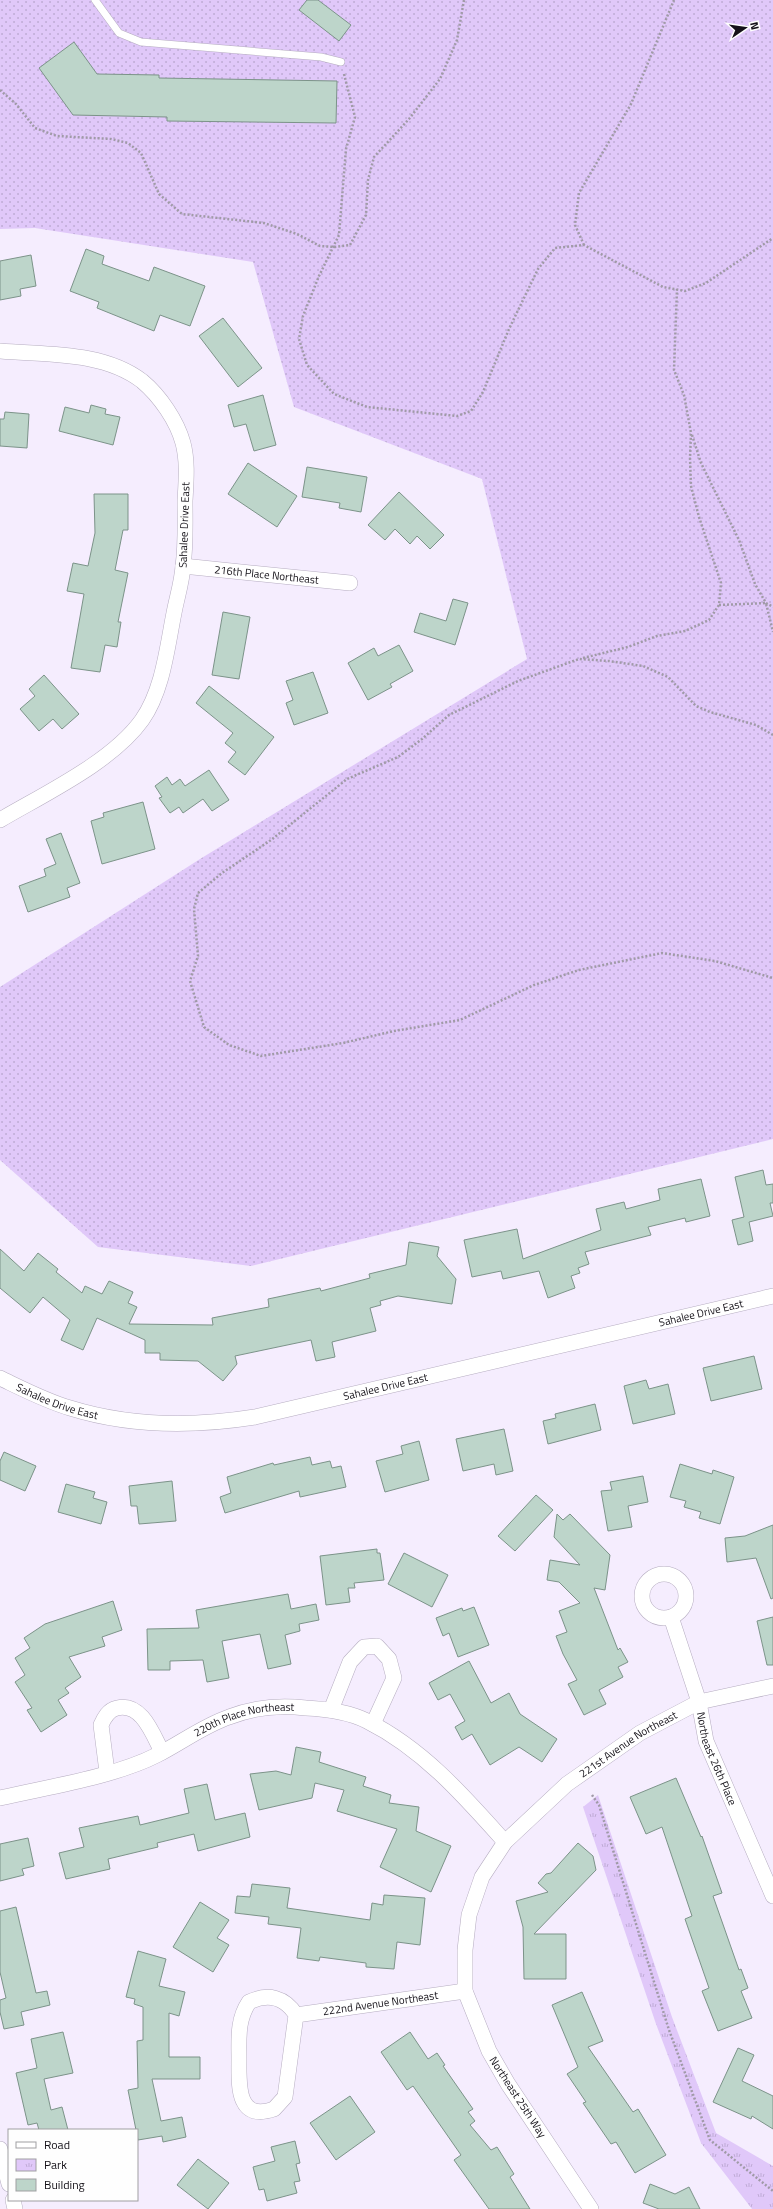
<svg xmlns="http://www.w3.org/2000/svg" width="773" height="2209" viewBox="0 0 773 2209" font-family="'Titillium Web',sans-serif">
<defs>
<pattern id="grass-dots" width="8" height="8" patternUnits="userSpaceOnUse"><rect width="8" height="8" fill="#e0c8f9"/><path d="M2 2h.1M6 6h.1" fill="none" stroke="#bfabd5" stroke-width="1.8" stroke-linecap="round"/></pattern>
<pattern id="park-tufts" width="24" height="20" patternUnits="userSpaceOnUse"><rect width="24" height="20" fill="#e0c8f9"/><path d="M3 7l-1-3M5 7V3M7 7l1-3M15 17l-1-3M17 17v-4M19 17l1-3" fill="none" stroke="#bfabd5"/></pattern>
</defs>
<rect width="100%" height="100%" fill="#f5edfe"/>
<path fill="url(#grass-dots)" d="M0,0H773V1139L251,1266L98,1247L0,1160V987L200,859L527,659L482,479L294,407L253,262L35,228L0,229Z"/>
<path fill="url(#park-tufts)" d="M598,1795L672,2017L716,2133L773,2166V2209H752L701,2143L656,2024L583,1807Z"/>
<path fill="#bdd5ca" stroke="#7c9389" d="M307,0H318L351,25L339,41L299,10Z
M74,42L97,74L159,75V78L337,81L336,123L167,121V117L73,115L39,68Z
M86,249L104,256L102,264L149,281L154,267L205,286L190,326L160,315L154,331L97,308L99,302L70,291Z
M31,255L36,286L20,289L21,296L0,300V261Z
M223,318L262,368L238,387L199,336Z
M263,395L276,445L254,451L246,424L234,427L228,405Z
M91,405L106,409L105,414L120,417L113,445L59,431L65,407L89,413Z
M5,412L29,414L27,448L0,446V419H4Z
M248,463L297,496L277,527L228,494Z
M307,467L367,477L361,512L339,508L340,503L302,497Z
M399,492L444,535L430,549L417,536L410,544L395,529L385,540L368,525Z
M94,494H128V530H123L115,570L128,573L118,622H121L117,647L105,645L100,672L71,668L84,594L67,591L73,563L88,566L95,533Z
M453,599L468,603L455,645L414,632L420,613L446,621Z
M223,612L250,617L239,679L212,675Z
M399,645L413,671L390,684L392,687L368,700L348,663L374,648L378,656Z
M313,672L328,713L294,725L286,703L293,700L286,681Z
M44,675L79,714L62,729L53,719L39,731L20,709L35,696L29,689Z
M209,686L274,737L245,775L228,762L236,752L225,743L233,733L196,703Z
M209,770L229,800L212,811L203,799L183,813L179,807L170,813L159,798L162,797L155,786L167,777L172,785L180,779L185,786Z
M143,802L155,849L102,864L91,821L104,817L103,813Z
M61,833L80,883L67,888L70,897L28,912L19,886L46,876L44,869L56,864L46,839Z
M763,1170L766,1185L773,1184V1203H770L773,1216L749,1222L753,1241L738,1245L732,1220L744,1217L735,1177Z
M701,1179L710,1216L686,1222L685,1218L648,1227L651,1235L585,1252L589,1264L578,1268L580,1273L571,1276L575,1288L548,1298L539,1271L503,1279L501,1271L472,1277L464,1240L517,1229L523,1259L601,1230L596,1209L624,1202L626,1209L660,1200L658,1189Z
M409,1242L439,1247L437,1256L456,1279L452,1304L398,1296L380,1301L381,1305L370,1308L376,1331L332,1342L335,1357L316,1361L311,1340L235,1356L237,1364L223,1381L198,1361L160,1360V1353H145V1340L97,1318L83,1350L61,1340L70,1320L43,1297L30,1313L0,1288V1249L24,1271L38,1253L58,1269L56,1272L82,1293L85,1286L102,1294L109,1281L133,1292L128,1303L137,1307L129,1324L213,1325L212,1318L269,1307L268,1299L320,1288L321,1291L370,1278L369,1274L406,1265Z
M754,1356L762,1389L711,1401L703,1368Z
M646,1380L649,1389L668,1384L675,1414L633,1424L624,1386Z
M595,1404L601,1430L548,1444L543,1421L556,1418L555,1414Z
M504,1429L513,1471L496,1475L494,1464L463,1471L456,1439Z
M419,1441L429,1480L385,1492L376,1461L403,1454L401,1446Z
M4,1452L36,1466L25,1491L0,1480V1461Z
M310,1457L312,1465L330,1461L332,1468L341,1466L346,1487L300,1497L299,1491L225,1513L220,1497L231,1493L227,1477L273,1463L274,1465Z
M680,1464L712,1474L713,1470L734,1477L720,1524L699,1518L701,1512L684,1507L686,1501L670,1497Z
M643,1476L648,1502L628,1506L632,1527L608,1531L601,1491L612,1490L610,1482Z
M172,1481L176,1521L139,1524L137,1506H131L129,1486Z
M66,1484L95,1492L93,1498L107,1502L101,1524L58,1512Z
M536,1495L553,1510L515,1551L498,1536Z
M557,1514L563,1520L570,1514L610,1555L605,1590L594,1588L618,1650L620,1648L628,1662L618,1667L623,1677L599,1690L606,1704L584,1715L568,1684L577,1680L563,1654L556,1636L567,1632L559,1611L580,1603L559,1582L547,1580L550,1560L580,1565L554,1537Z
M773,1525V1598L771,1599L756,1558L727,1562L725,1538L745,1536Z
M377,1549V1553H380L384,1580L354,1583L355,1588H348L350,1602L326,1605L320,1556Z
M404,1553L448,1575L432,1607L388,1584Z
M288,1594L291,1609L316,1604L319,1620L299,1624L300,1631L285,1635L291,1664L268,1669L260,1634L222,1641L229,1678L207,1682L203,1660L170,1661V1670H148L147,1629L199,1628L196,1610Z
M113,1601L122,1630L102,1637L105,1646L69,1657L81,1677L65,1688L69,1693L58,1700L67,1715L41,1732L27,1710L32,1708L15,1682L25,1675L15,1658L30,1648L24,1638L45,1624Z
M474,1607L489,1645L458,1657L449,1633L443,1636L436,1618L462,1608L463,1611Z
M773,1617V1665H767L757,1621Z
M469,1661L491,1703L509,1693L520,1714L557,1739L542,1762L519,1747L490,1765L472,1734L462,1740L455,1727L465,1721L450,1694L438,1700L429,1683Z
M296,1747L321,1752L319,1762L366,1777L363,1786L391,1795L389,1803L419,1807L416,1831L451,1846L431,1892L380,1867L397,1829L337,1811L344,1790L315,1783L312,1798L259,1810L250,1774L276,1771L291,1775Z
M676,1778L701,1837L702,1836L722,1893L713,1896L739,1970L741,1969L748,1988L741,1991L752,2018L718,2031L702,1991L709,1988L685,1919L692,1916L662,1827L646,1834L630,1797Z
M207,1784L215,1820L245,1813L250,1837L198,1851L194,1834L157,1843L158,1847L108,1859L110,1869L66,1879L59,1853L84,1847L79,1828L138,1816L140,1825L189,1813L184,1789Z
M28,1838L34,1866L22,1869L24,1875L0,1881V1844Z
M578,1843L593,1856L596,1870L534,1934H566V1979H524L523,1927L516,1901L548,1892L538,1883L546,1874L551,1873Z
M252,1884L290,1888L287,1908L370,1920L372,1903L383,1905L384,1895L425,1898L420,1945L397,1942L394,1969L366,1967V1963L320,1957L319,1961L297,1958L301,1928L268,1924L269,1917L235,1913L237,1896L250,1897Z
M200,1902L229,1920L217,1938L229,1945L213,1972L173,1947Z
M16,1907L36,1993L47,1991L50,2005L21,2012L24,2025L4,2029L0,2012V2000L6,1998L0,1972V1911Z
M138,1951L166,1959L159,1986L185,1992L179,2016L169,2013V2057H200V2079H152L161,2121L182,2117L186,2137L163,2142L162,2136L138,2140L128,2090L138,2088L137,2041L143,2040V2007L134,2004L135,1999L126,1997Z
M582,1992L603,2041L588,2047L633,2112L638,2109L666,2155L635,2173L616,2142L611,2144L583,2103L586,2102L567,2074L578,2067L552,2005Z
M63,2032L73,2073L44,2079L51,2110L62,2107L68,2130H39L37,2123L28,2125L16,2073L37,2068L31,2039Z
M410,2032L428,2059L437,2053L445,2065L443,2066L473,2109L468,2112L475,2121L470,2125L491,2150L497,2147L514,2174L510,2177L530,2209H489L454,2160L461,2155L413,2086L407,2090L381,2052Z
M738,2048L754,2055L742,2081L773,2096V2129L752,2116L751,2119L713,2102Z
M350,2096L375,2132L336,2160L310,2123Z
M295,2141L300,2163L296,2164L300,2181L294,2182L297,2193L267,2201L264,2189L259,2190L253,2167L275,2161L271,2147Z
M198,2159L229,2183L208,2209L177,2185Z
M650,2184L675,2194L689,2187L700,2209H659L643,2203Z"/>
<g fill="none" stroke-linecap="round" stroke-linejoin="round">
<g stroke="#b6adc1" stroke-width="8">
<path id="service" d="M95,0L119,33L141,42L321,57L341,62"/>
</g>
<g stroke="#b6adc1" stroke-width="16">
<g id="minor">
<path d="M0,351C46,355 103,351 142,381C160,396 177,421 183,443C188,462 186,482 185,501C185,522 186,545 183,566C182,582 177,597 174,613C167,648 163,690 142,720C112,762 44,794 0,820"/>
<path id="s1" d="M183,566L350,583"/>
<path id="s2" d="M0,1378C23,1389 46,1401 70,1408C131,1427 192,1427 255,1417L773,1296"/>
<circle cx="664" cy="1596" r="22"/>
<path id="s3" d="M671,1617L699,1702L706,1741L773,1896"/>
<path d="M331,1710L350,1662L364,1647L377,1646L389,1659L394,1678L373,1724"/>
<path d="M107,1772L101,1725C104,1718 108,1710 117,1708C142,1702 153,1735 162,1752"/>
<path id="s4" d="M0,1798C47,1787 114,1777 157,1755C181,1743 203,1726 229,1717C254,1707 279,1705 306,1708C326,1709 349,1712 367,1721C423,1749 464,1796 505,1842"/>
<path id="s5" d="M296,2015L285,2097L274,2109C236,2122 239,2084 239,2059C239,2039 237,2020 249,2002C268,1993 285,1997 296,2015L465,1991"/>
<path d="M0,2149L9,2184"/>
<path d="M13,2200L15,2209"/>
<path id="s6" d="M591,2209L508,2084L489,2051L465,1991V1950L469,1915L482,1877L505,1842L567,1784L640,1733L699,1702L773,1686"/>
</g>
</g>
<path stroke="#a09aa7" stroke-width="2.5" stroke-dasharray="2 2" stroke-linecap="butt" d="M344,74L355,117L346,149L339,235L319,276L303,316L299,339L307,365L334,394L367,407L457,416L471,411L483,392L509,329L538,269L555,248L584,245L663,287L685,291L706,283L773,238
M0,90L16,104L35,128L57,136L111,139L128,143L141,153L159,194L182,214L264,223L297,234L320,246L335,247L350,245L366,215L368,180L374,157L409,119L440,79L457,40L464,0
M584,245L575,225L579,193L631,104L674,0
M692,435L701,463L739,540L755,584L766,603L773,607
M719,605L766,603L773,632
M583,658L628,647L657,636L685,631L709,620L719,605L721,583L699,517L691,486L690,458L691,433L684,395L674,370L677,289
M773,735L756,725L710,712L696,706L668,677L643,666L609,661L579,659L518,681L449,715L422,739L398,757L347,779L271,840L222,873L198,893L194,909L198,956L190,981L204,1027L229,1045L261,1056L343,1043L394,1031L460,1020L534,985L579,970L662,953L715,961L773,978
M592,1795L599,1805L669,2030L710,2140L773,2191"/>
<use href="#service" stroke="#fff" stroke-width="7"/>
<use href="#minor" stroke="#fff" stroke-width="15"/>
</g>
<g text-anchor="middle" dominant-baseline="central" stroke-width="3" stroke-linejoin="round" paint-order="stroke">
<g font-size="11" fill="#141118" stroke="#fefefe">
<text transform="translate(184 525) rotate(-88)">Sahalee Drive East</text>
<text stroke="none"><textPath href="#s1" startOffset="84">216th Place Northeast</textPath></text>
<text stroke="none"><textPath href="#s2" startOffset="721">Sahalee Drive East</textPath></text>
<text stroke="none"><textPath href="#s2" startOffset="397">Sahalee Drive East</textPath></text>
<text stroke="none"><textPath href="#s2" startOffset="62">Sahalee Drive East</textPath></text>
<text stroke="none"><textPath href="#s4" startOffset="259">220th Place Northeast</textPath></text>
<text stroke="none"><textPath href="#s6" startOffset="569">221st Avenue Northeast</textPath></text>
<text stroke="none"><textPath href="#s3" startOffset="149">Northeast 26th Place</textPath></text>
<text stroke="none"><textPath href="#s5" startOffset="375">222nd Avenue Northeast</textPath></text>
<text transform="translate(518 2097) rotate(57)">Northeast 25th Way</text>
</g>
</g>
<rect x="8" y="2129" width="130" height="72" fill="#fefefe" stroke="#a09fa2"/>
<rect x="16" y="2142" width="20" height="6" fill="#ffffff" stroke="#a09fa2"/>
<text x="44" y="2149" font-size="12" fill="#141118">Road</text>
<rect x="16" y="2159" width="20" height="12" fill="url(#park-tufts)" stroke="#a09fa2"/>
<text x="44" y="2169" font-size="12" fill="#141118">Park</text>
<rect x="16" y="2179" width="20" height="12" fill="#bdd5ca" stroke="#a09fa2"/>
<text x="44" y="2189" font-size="12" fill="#141118">Building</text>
<g transform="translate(745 28) rotate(77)" stroke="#fefefe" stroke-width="3" paint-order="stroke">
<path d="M0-3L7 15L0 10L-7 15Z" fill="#141118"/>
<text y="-6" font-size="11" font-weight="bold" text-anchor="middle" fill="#141118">N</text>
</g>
</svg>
